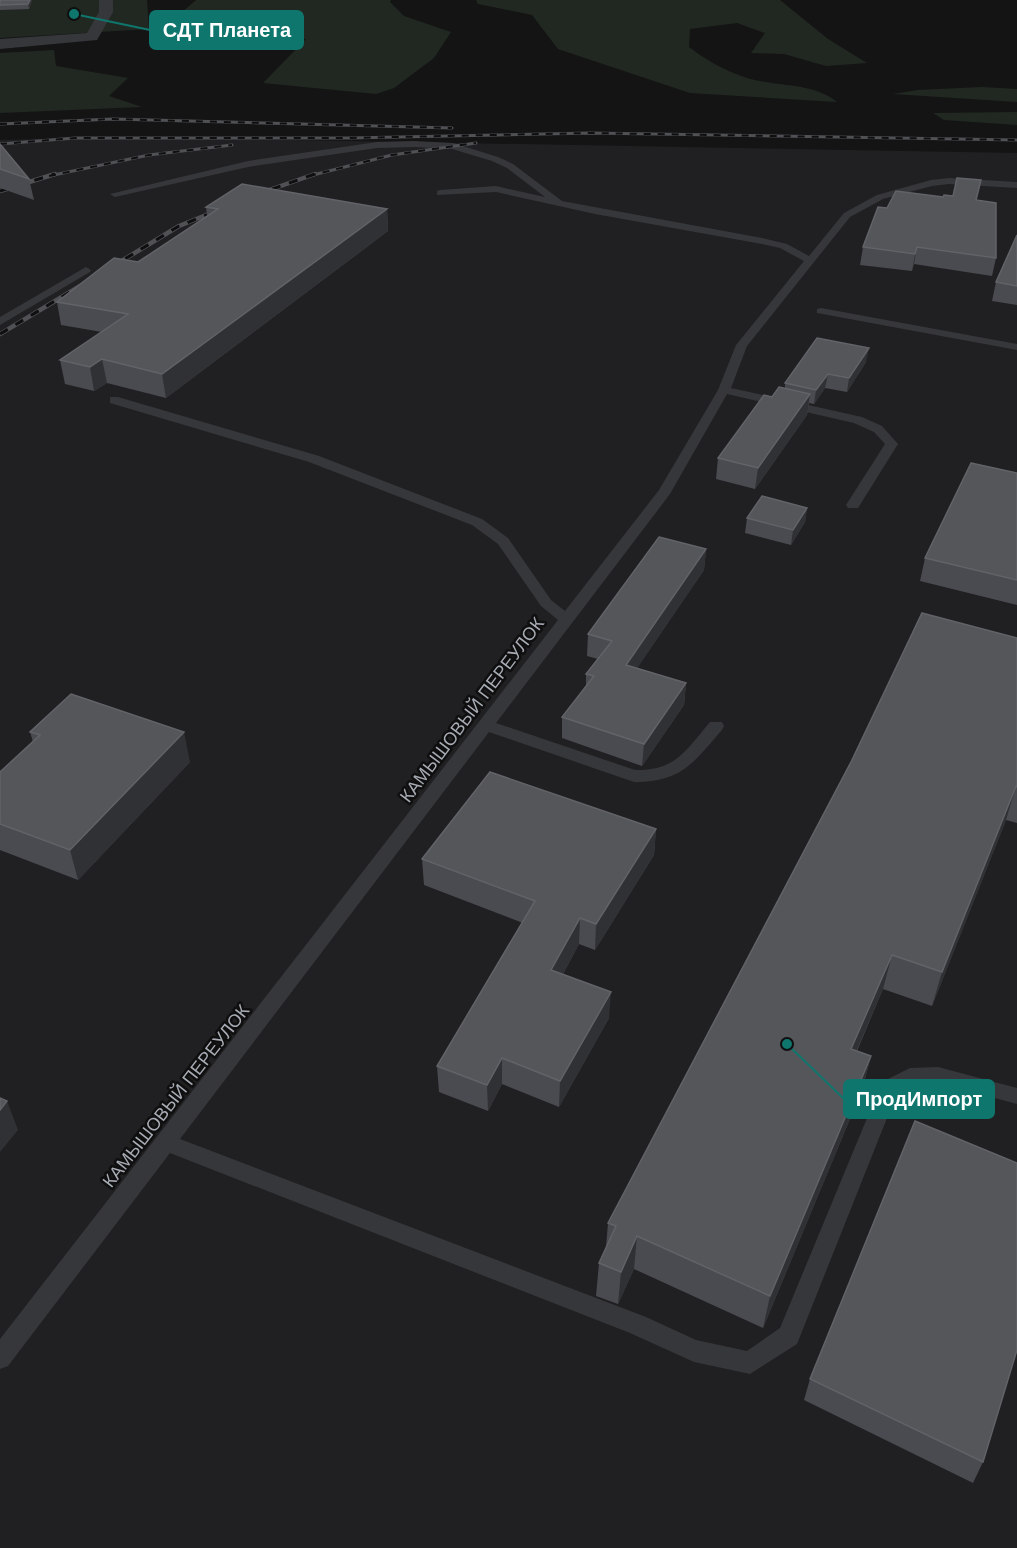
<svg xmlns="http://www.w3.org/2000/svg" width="1017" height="1548" viewBox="0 0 1017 1548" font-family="Arial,sans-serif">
<rect width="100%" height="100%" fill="#141415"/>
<path fill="#202022" d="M126,137L1017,153V1548H0V140Z"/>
<path fill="#212821" d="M0,0H147L149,29L0,38Z
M196,0H391L390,2L404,16L451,32L434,58L394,88L376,94L263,83L306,39L233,32L181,13Z
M476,0H780L828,39L867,63L826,66L784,54L751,53L765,33L737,23L690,29L689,47C707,61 726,71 747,78C777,87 813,82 837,102L690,93L558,49L532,15L478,4Z
M54,50L56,66L128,78L109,96L142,107L0,113V53Z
M982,87L1017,89V102L893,94L918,90Z
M1017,112V125L944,120L933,113Z"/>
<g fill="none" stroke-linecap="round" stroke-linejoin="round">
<path fill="#36373a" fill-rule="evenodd" d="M414,141L453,143L498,157L513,164L562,201L762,238L787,244L809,256L844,213L877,195L931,180L949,178L1017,182V188L949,184L932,186L883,199L850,217L747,346L731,388L862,417L882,426L898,444L858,508H848L846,505L885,444L874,432L854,423L727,394L670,494L496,723L635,770C676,771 686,750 710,722H722L724,726L722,730C693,763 682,782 634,782L489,732L180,1139L646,1317L696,1340L747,1351L780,1328L882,1082L910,1068L938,1067L1017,1088V1104L938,1083L913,1084L897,1093L797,1344L750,1374L694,1362L630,1333L170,1153L8,1366L0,1369V1339L558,620L541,606L498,544L472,525L309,462L110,403V397H118L319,456L482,519L508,538L551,600L565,611L659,490L718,390L736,345L804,261L780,248L762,244L595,214L496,192L437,195V191L440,190L496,186L545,197L507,168L492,161L452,149L414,147L377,148L248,167L115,197L110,194L248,161L377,142Z
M86,267L91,270L90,272L0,325V317Z
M821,308L1017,344V350L817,313V309Z"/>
<path fill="#36373a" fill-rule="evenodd" d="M99,0H113V12L97,40L0,49V39L87,33L99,12Z"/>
<g stroke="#4f5155" stroke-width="3">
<path id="rail-far1" d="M0,124L113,119L452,128
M0,144L75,138H349L590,133L1017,140
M49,176L149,155L232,145
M309,176L392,155L476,143"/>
</g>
<g stroke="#4f5155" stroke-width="4.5">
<path id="rail" d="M0,191L55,174
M255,195L315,174
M110,268L179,226L221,209
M0,334L80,286"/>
</g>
<use href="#rail-far1" stroke="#0f0f10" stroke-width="2" stroke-dasharray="7" stroke-linecap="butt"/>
<use href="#rail" stroke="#0f0f10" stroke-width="3" stroke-dasharray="9" stroke-linecap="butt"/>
</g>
<path fill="#4a4b50" d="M0,0H32L29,9L0,10Z
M0,144L29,179L34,200L0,188Z
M943,197L976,200L996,258L992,276L914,264L912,271L860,265L863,247Z
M206,207L387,209L388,231L166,398L107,383L94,391L65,384L60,360L102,332L61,325L57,302L138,262L207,216Z
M1017,235V305L992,301L996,282Z
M866,362L847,392L825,388L814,404L809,403L807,415L755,489L716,479L718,458L772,397L785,388V383Z
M1017,473V605L920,581L925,558Z
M807,508L805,522L791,545L745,533L747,518Z
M706,549L704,570L637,668L686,683L684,705L642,766L562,738V717L586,686V674L598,659L587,656L588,634Z
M1017,638V823L1006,820L932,1006L883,989L857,1051L871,1056L862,1090L763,1328L634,1269L618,1304L596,1296L599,1263L606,1247L608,1223Z
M30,732L190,762L78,880L0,850V772L33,742Z
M656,829L654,855L595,950L579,944L563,974L609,1018L559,1107L502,1084L488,1111L439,1092L437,1066L523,923L424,885L422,859Z
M810,1379L983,1462L973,1483L804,1400Z"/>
<path fill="#303134" d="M30,0H32L29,9L28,4Z
M387,209L388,231L166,398L162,374Z
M917,247L914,264L912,271L915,254Z
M869,348L866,362L847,392L849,378Z
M102,359L107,383L94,391L90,367Z
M828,374L825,388L814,404L816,390Z
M810,394L807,415L755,489L758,468Z
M807,508L805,522L791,545L793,530Z
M706,549L704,570L625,686L626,665Z
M686,683L684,705L642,766L644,744Z
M184,732L190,762L78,880L70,850Z
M1016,786L1006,820L932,1006L942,972Z
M656,829L654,855L595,950L596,924Z
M580,918L579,944L551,996V970Z
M892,955L883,989L843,1082L851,1049Z
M611,992L609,1018L559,1107L560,1081Z
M871,1056L862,1090L763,1328L770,1296Z
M502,1058V1084L488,1111L487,1085Z
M7,1101L18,1130L0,1152V1110Z
M637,1236L634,1269L618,1304L621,1272Z"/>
<path fill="#54565a" stroke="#616368" stroke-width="1.5" d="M0,0H30L28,4L0,5Z
M0,144L29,179L0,169Z
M957,178L981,180L976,200L996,203V258L917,247L915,254L863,247L878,207L887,208L896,191L943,197L944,195L953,196Z
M242,184L387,209L162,374L102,359L90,367L60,360L128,314L57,302L114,258L138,262L218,209L206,207Z
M1017,235V286L996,282Z
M817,338L869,348L849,378L828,374L816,390L785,383Z
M779,387L810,394L758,468L718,458L764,395L772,397Z
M971,463L1017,473V580L925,558Z
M762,496L807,508L793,530L747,518Z
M659,537L706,549L626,665L686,683L644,744L562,717L594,676L586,674L612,641L588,634Z
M922,613L1017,638V787L1016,786L942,972L892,955L851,1049L871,1056L770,1296L637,1236L621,1272L599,1263L616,1226L608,1223L851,762Z
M71,694L184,732L70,850L0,824V772L40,735L30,732Z
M490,772L656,829L596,924L580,918L551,970L611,992L560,1081L502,1058L487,1085L437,1066L535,901L422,859Z
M0,1098L7,1101L0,1110Z
M915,1121L1017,1163V1350L983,1462L810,1379Z"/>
<g text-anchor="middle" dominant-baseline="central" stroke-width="5" stroke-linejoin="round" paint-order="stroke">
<g font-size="18" fill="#a8acb4" stroke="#0f0f10">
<text transform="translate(472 710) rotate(-53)">КАМЫШОВЫЙ ПЕРЕУЛОК</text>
<text transform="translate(176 1096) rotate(-52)">КАМЫШОВЫЙ ПЕРЕУЛОК</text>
</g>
</g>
<path fill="none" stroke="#0f766e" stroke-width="2" d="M74 14L150 30M787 1044L844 1099"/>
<g fill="#0f766e" stroke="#0f0f10" stroke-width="2">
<circle cx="74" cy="14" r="6"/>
<circle cx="787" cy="1044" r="6"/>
</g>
<g fill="#0f766e" stroke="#0f766e" stroke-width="2">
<rect x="150" y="11" width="153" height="38" rx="6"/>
<rect x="844" y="1080" width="150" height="38" rx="6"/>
</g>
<g font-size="20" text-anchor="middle" font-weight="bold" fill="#fff">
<text x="227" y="37">СДТ Планета</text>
<text x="919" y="1106">ПродИмпорт</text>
</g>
</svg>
